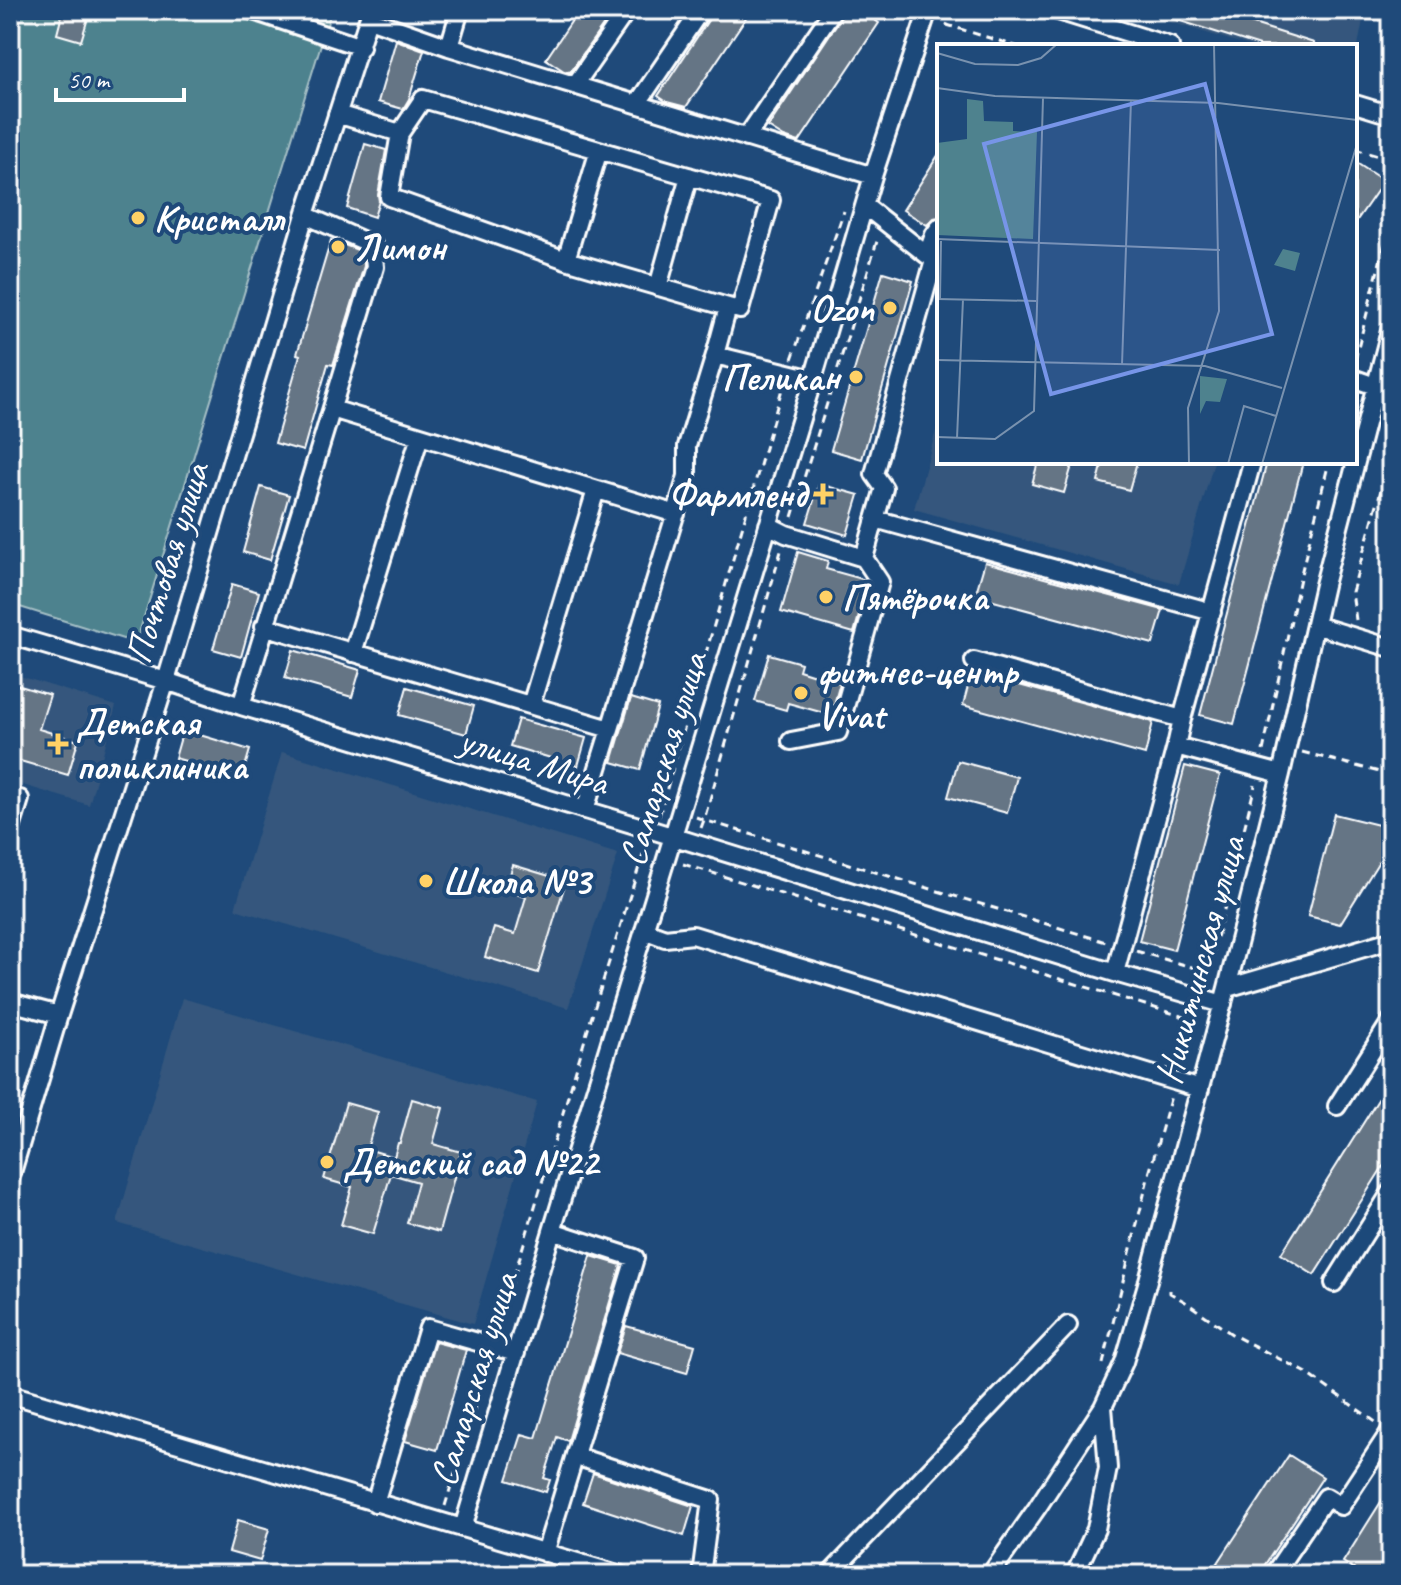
<svg xmlns="http://www.w3.org/2000/svg" width="1401" height="1585" viewBox="0 0 1401 1585" font-family="Caveat,sans-serif">
<rect width="100%" height="100%" fill="#1f4a7a"/>
<filter id="ink" filterUnits="userSpaceOnUse"><feTurbulence type="fractalNoise" baseFrequency=".0125" numOctaves="2"/><feDisplacementMap in="SourceGraphic" scale="16" xChannelSelector="R" yChannelSelector="G"/><feConvolveMatrix kernelMatrix="1 2 1 2 8 2 1 2 1" color-interpolation-filters="sRGB"/></filter>
<g filter="url(#ink)">
<path fill="#34577d" d="M1130,10H1365L1355,61V46H1250Z
M939,420V462H1214L1179,584L914,509Z
M10,673L116,706L89,805L10,781Z
M282,752L618,854L568,1008L235,909Z
M182,998L537,1102L473,1324L117,1223Z"/>
<path fill="#4e828e" stroke="#a6c0c6" stroke-width="2" d="M10,10H312L330,15L136,643L10,604Z"/>
<path fill="#657585" stroke="#fff" stroke-width="2" d="M579,10H614L570,72L564,71L546,59Z
M715,10H751L686,107L667,102L658,96Z
M846,10H860L879,23L799,142L784,137L768,127Z
M1156,10H1209L1314,43V46H1260L1155,13Z
M63,11L88,18L81,41L57,34Z
M396,40L424,50L409,99L403,109L378,102Z
M365,144L386,150L378,195L379,201L374,217L347,208Z
M939,154V217L934,218L927,225L903,210Z
M1355,162L1384,181L1355,223Z
M331,240L363,252L364,266L333,365L328,364L303,451L275,443L300,355L297,354Z
M883,272L913,281L862,459L831,450Z
M1038,462H1073L1064,493L1032,484Z
M1103,462H1137L1129,490L1098,482Z
M1267,462H1303L1234,724L1200,715Z
M819,484L859,495L847,535L807,523Z
M261,487L289,495L270,560L243,552Z
M798,552L828,561L826,569L866,580L868,584L854,633L781,612Z
M985,562L1163,610L1153,644L975,596Z
M232,584L259,592L241,657L213,649Z
M293,650L360,670L352,697L285,678Z
M769,654L801,663L799,670L840,683L831,715L788,703L786,710L755,701Z
M972,672L1153,722L1145,755L963,705Z
M10,683L50,695L39,729L78,741L68,775L10,758Z
M407,687L474,706L466,734L399,715Z
M631,698L658,706L640,770L612,762Z
M518,719L586,738L578,766L510,746Z
M183,730L250,750L242,777L175,758Z
M958,761L1017,777L1007,813L948,797Z
M1185,766L1220,775L1174,950L1139,941Z
M1334,814L1391,828V842L1340,924L1308,916Z
M513,865L566,881L538,973L485,957L494,928L515,934L526,897L505,890Z
M1391,1079V1154L1314,1275L1281,1254Z
M412,1099L443,1108L433,1144L461,1152L439,1232L407,1223L418,1182L391,1174L373,1234L341,1225L352,1187L324,1179L346,1103L378,1112L367,1149L394,1157L398,1143H400Z
M591,1256L621,1265L568,1441L557,1437L544,1478L550,1480L546,1492L507,1480L522,1434L536,1438Z
M626,1326L695,1345L687,1373L617,1353Z
M435,1342L466,1350L437,1450L405,1441Z
M1289,1455L1323,1477L1258,1575H1210Z
M593,1473L693,1506L684,1536L583,1503Z
M1391,1486V1552L1377,1575H1363L1343,1562Z
M238,1520L269,1529L260,1561L229,1552Z"/>
<g fill="none" stroke-linecap="round" stroke-linejoin="round">
<g stroke="#fff" stroke-width="22">
<path id="minor" d="M250,10L361,47
M1055,10L1170,46
M369,19L449,47L873,176
M449,47L460,10
M575,85L627,10
M637,104L701,10
M1355,104L1391,115
M337,114L400,133L423,99L771,200L740,310L728,307L715,355L813,379
M400,133L389,197L566,260L728,307
M746,138L833,10
M927,255L934,235L939,228
M566,260L599,150
M658,287L689,176
M1355,379L1375,386
M332,409L676,514
M875,519L1212,612
M768,525L786,534L864,558L884,488L874,474L935,257L927,255L865,206
M1315,625L1391,648
M264,626L610,729L585,810
M10,635L166,681L241,706L655,831L1115,973L1223,1004
M353,653L420,436
M974,661L1182,719L1176,746L1281,774
M531,705L596,490
M241,706L375,267L373,245L305,215
M1182,719L1252,462
M610,729L687,476V446L715,355
M791,741L838,732L880,582L864,558
M10,832L20,799
M644,930L665,938L693,935L1200,1089
M1115,973L1176,746
M1227,988L1391,940
M10,1002L59,1015
M1337,1106L1391,1021
M10,1179L59,1015L166,681L305,215L371,10
M1334,1283L1391,1192
M10,1394L621,1575
M575,1456L711,1500L701,1575
M375,1503L428,1328L516,1353
M463,1528L552,1231L813,379L873,176L928,10
M545,1553L635,1258L552,1231
M829,1575L1068,1325
M990,1575L1037,1508L1103,1407L1124,1362L1147,1284L1227,988L1281,774L1324,585L1391,327
M1071,1575L1076,1572L1096,1529L1108,1468L1103,1407
M1273,1575L1326,1497L1341,1506L1391,1430"/>
</g>
<path stroke="#fff" stroke-width="3" stroke-dasharray="8 6" stroke-linecap="butt" d="M898,10L909,14
M952,10L947,25L1016,46
M1355,149L1391,160
M792,359L844,211
M1355,360L1391,219
M792,517L878,238
M1356,620L1352,592L1391,455
M1263,751L1300,578L1329,462
M1302,752L1391,775
M659,816L782,389
M696,817L704,820L781,551
M701,828L704,820L1106,942
M683,864L1191,1019
M1136,951L1209,972
M1207,978L1255,785
M1179,1066L1194,1011
M1170,1290V1293L1184,1301L1233,1335L1305,1372L1377,1423
M498,1330L591,1019L644,851L649,845
M1103,1364L1149,1174L1171,1096
M445,1506L489,1360"/>
<use href="#minor" stroke="#1f4a7a" stroke-width="16"/>
</g>
</g>
<g fill="#ffd166" stroke="#1f4a7a" stroke-width="3">
<circle cx="138" cy="218" r="8"/>
<circle cx="338" cy="247" r="8"/>
<circle cx="890" cy="308" r="8"/>
<circle cx="856" cy="377" r="8"/>
<path d="M819 482h8v8h8v8h-8v8h-8v-8h-8v-8h8z"/>
<circle cx="826" cy="597" r="8"/>
<circle cx="801" cy="693" r="8"/>
<path d="M54 732h8v8h8v8h-8v8h-8v-8h-8v-8h8z"/>
<circle cx="426" cy="881" r="8"/>
<circle cx="327" cy="1162" r="8"/>
</g>
<g text-anchor="middle" dominant-baseline="central" stroke-width="8" stroke-linejoin="round" paint-order="stroke">
<g font-size="38" font-weight="bold" fill="#fff" stroke="#1f4a7a" text-anchor="start">
<text x="154" y="218">Кристалл</text>
<text x="354" y="247">Лимон</text>
<text x="874" y="308" text-anchor="end">Ozon</text>
<text x="840" y="377" text-anchor="end">Пеликан</text>
<text x="807" y="494" text-anchor="end">Фармленд</text>
<text x="842" y="597">Пятёрочка</text>
<text x="817" y="671">фитнес-центр<tspan x="817" dy="44">Vivat</tspan></text>
<text x="76" y="722">Детская<tspan x="76" dy="44">поликлиника</tspan></text>
<text x="442" y="881">Школа №3</text>
<text x="343" y="1162">Детский сад №22</text>
</g>
<g font-size="38" fill="#fff" stroke="#1f4a7a">
<text transform="translate(167 563) rotate(-73)">Почтовая улица</text>
<text transform="translate(663 759) rotate(-73)">Самарская улица</text>
<text transform="translate(534 761) rotate(17)">улица Мира</text>
<text transform="translate(1200 960) rotate(-75)">Никитинская улица</text>
<text transform="translate(474 1379) rotate(-73)">Самарская улица</text>
</g>
</g>
<g transform="translate(937 44)">
<rect width="420" height="420" fill="#1f4a7a"/>
<path d="M30,55L46,57L47,77L76,78V87L100,88L96,195L0,191V99L30,95ZM346,205L363,209L358,227L337,221ZM263,332L290,335L283,358L269,357L263,370Z" fill="#4e828e"/>
<path fill="none" stroke="#7992af" stroke-width="2" d="M0,9L38,20L81,21L104,14L120,0M0,44L58,52L281,59L420,76M0,195L283,206M0,255L99,257M3,255L4,197M0,316L268,322L345,344M185,321L194,56M0,393L58,395L97,367L106,54M20,394L26,255M252,420L251,364L282,267L277,0M291,420L307,362L339,372M325,420L420,100"/>
<path fill="#7795e8" fill-opacity="0.15" stroke="#7795e8" stroke-width="4" d="M268,40L335,290L114,350L47,100Z"/>
<rect width="420" height="420" fill="none" stroke="#fff" stroke-width="4"/>
</g>
<rect width="1401" height="1585" fill="none" stroke="#1f4a7a" stroke-width="40"/>
<rect x="20" y="20" width="1361" height="1545" fill="none" stroke="#fff" stroke-width="3" filter="url(#ink)"/>
<path d="M56 88v12h128v-12" fill="none" stroke="#ffffff" stroke-width="4"/>
<text x="68" y="88" font-size="24" fill="#ffffff" stroke="#1f4a7a" stroke-width="6" paint-order="stroke">50 m</text>
</svg>
